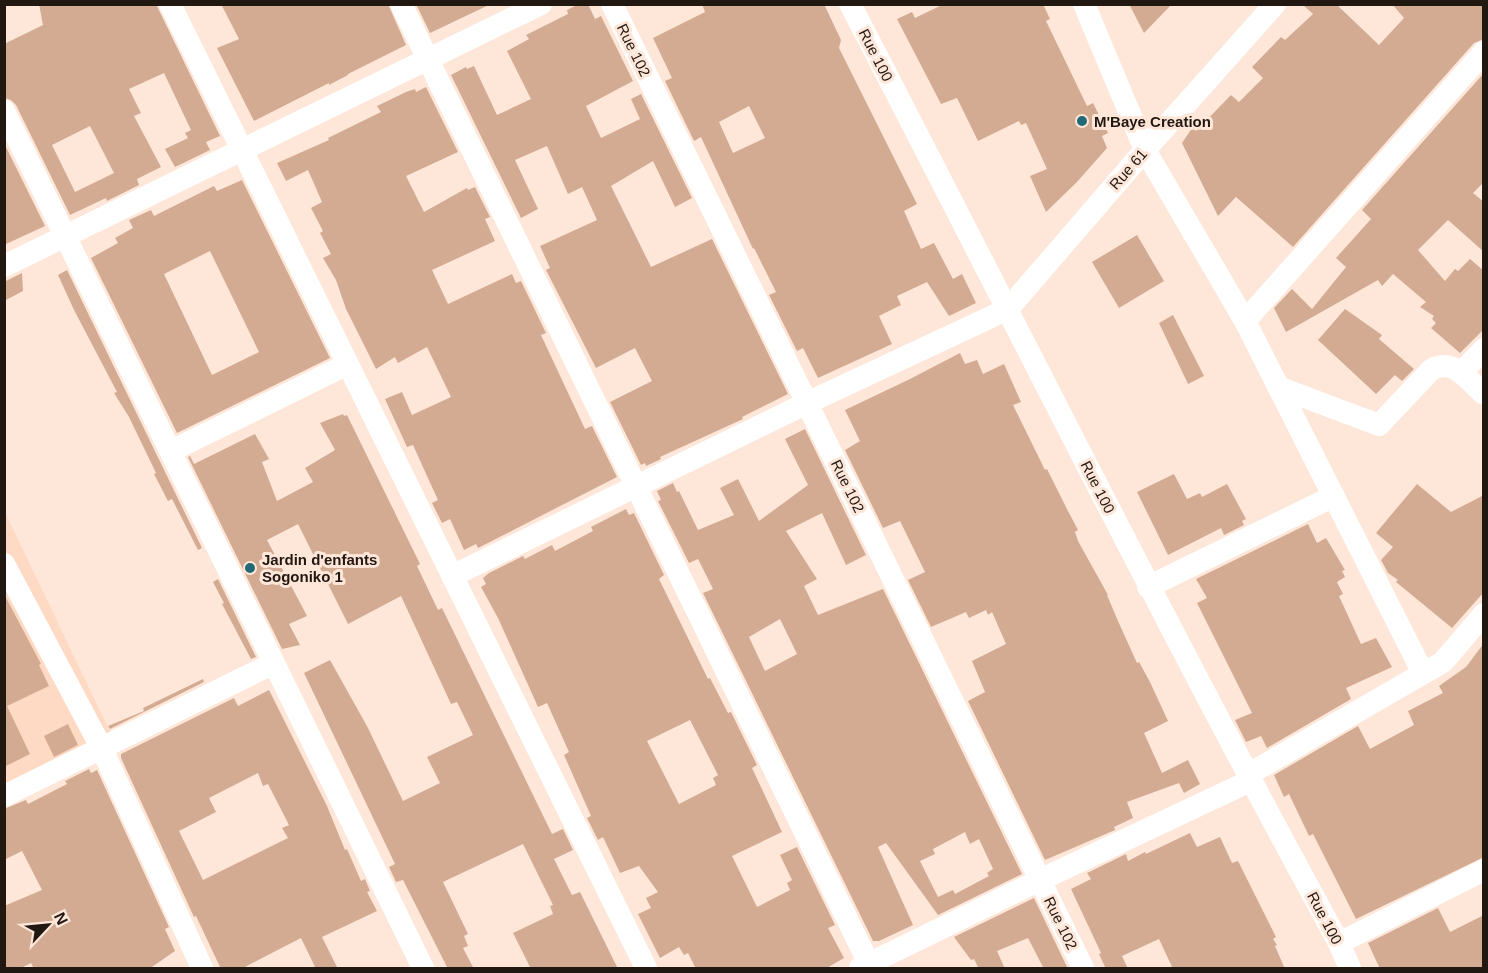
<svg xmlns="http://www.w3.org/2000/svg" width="1488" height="973" viewBox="0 0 1488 973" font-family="Arial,sans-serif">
<rect width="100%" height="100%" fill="#fee7d9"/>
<path fill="#fedac4" d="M4,510L112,736L4,790Z"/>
<path fill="#d3ab92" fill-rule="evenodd" d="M39,4H156L220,136L206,142L210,150L175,167L165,149L188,138L185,133L191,130L164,73L129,89L141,113L134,116L161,167L137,179L139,185L107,201L106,198L70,215L16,105L11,100L4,98V44L43,25ZM90,126L114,173L75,192L52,145Z
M221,4H388L406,45L348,74V75L329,85V83L254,121L217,48L239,39Z
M416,4H491L430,33Z
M579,4H588L595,19L601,16L633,81L586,106L601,138L640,119L631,99L641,94L692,198L675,207L653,161L611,186L651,267L712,239L788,394L742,417L743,419L660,457L661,459L646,466L645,463L641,465L610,402L652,381L635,348L596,368L546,270L550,268L540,246L597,220L582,187L568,194L547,146L515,160L538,209L521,218L451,75L466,67L467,69L474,66L497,115L531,99L507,51L529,39L526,35L568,14L567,10Z
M702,4H824L841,40L839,48L917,204L904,211L921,249L934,243L953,279L962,274L976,303L949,316L927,282L897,296L901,305L879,316L892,344L818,378L803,348L797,351L769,295L776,292L754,248L753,249L701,137L694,141L665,81L672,78L653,38L705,12ZM749,106L765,138L733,153L719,122Z
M944,4H1043L1050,19L1046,21L1087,106L1093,103L1108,133L1102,136L1107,148L1077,182L1046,212L1030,176L1047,169L1026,123L1021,125L1019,121L978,141L957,98L941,104L897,19L912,12L915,18Z
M1129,4H1172L1144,33Z
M1302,4H1336L1379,45L1404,18L1392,4H1484V39L1474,43L1293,247L1236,197L1218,216L1182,143L1192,128L1196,131L1231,95L1239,102L1263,78L1252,67L1281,37L1285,40L1313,14Z
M1484,73V182L1473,193L1484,202V252L1448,220L1418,250L1445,281L1455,269L1458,271L1470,259L1484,271V329L1460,353L1431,328L1436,323L1432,319L1434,316L1420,307L1426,302L1393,274L1382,286L1378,280L1286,332L1274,308L1292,289L1312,309L1346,267L1336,258L1371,219L1362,210Z
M426,87L458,152L406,176L424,212L467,188L468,190L475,187L490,217L485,219L495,241L432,270L448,304L512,274L516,283L521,281L546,333L541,335L585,429L592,426L617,477L478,548L476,544L464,550L450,519L442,523L432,503L438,500L432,487L413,445L407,447L385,399L402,392L412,415L451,397L427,347L398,363L395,357L376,369L346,309L336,280L323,258L331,254L320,233L323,231L311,208L322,202L308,170L286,181L277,163L329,140L328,138L381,112L377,106L406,92L415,89L416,92Z
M4,143L45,226L4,245Z
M242,180L330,358L177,433L91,258L118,243L115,238L133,228L129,220L151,210L154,216L214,186L217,191ZM210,251L259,352L212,375L164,274Z
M1137,235L1164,281L1119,308L1092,262Z
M67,270L202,548L198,550L172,499L168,501L154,474L156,473L129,417L114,393L117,392L74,310L58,275Z
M22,273L23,291L4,301V282Z
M1345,309L1382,335L1379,339L1414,369L1402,381L1395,375L1376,394L1318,340Z
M1173,315L1204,376L1188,384L1159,323Z
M960,353L965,364L977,360L983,374L1004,364L1021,402L1013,405L1045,470L1047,469L1068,511L1078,530L1075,532L1078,541L1108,595H1107L1118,621L1137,663L1139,662L1150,682L1168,721L1144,733L1162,773L1188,760L1200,784L1184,793L1179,783L1127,802L1133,818L1114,827L1115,830L1045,860L968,701L985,692L972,661L1006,644L992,612L988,615L986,610L969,618L966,612L931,627L908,580L925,572L900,521L883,528L845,450L860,441L845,410L910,379Z
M343,414L344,416L347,415L420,564L417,566L438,610L442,608L552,834L563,829L573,850L554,859L572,895L580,892L618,969H531L513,933L553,914L550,906L553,905L523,844L443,882L468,934L464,936L468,946L463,948L474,969H448L403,880L396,882L389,867L395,864L304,673L330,660L368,728L403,801L440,783L427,757L473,735L457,702L451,704L401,596L348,624L298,524L267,540L307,616L289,624L300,645L282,649L188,457L190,456L194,464L255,434L269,459L262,462L277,501L313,482L305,468L335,450L320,423Z
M805,429L866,555L846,565L822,513L786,531L817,579L804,586L818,615L883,589L1022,874L938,915L886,843L878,847L913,925L879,941H873L703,593L713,589L698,559L689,563L658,501L661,500L657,491L673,483L677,492L679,491L698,530L734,515L720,488L738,479L759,521L808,485L785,439ZM780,619L797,654L765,671L749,637ZM965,832L970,844L979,839L993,869L987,873L989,876L955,894L953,890L938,897L920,861L935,854L933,849Z
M1174,474L1187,499L1200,493L1202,497L1227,484L1246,519L1242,521L1244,525L1224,535L1221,528L1168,555L1137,492Z
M1417,484L1451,512L1484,495V592L1452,628L1396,582L1398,580L1388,573L1381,560L1393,547L1376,533Z
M626,509L629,515L634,513L664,575L659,579L708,679L710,678L728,713L731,712L757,765L752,768L782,832L732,856L757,907L790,890L787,883L792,880L780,855L797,847L835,925L828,928L844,958L825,969H696L688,953L684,955L679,947L660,958L638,914L651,908L646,898L658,892L639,866L620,873L603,837L598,840L587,818L591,816L564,755L569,752L547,703L538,707L498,618L481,587L486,584L483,578L489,573L523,556L525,559L552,545L555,551L593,531L591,527ZM690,720L718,775L713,778L716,785L679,804L647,741Z
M1308,524L1317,543L1326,538L1345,570L1342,571L1345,577L1337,582L1343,594L1339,596L1361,644L1376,638L1392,667L1346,688L1351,699L1267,748L1261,736L1246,742L1235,720L1252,713L1197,603L1207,598L1196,579Z
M218,579L256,657L251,659L222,604L224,603L213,582Z
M4,594L41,664L39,665L49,686L7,706L30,754L4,767Z
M1484,643V857L1356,919L1313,834L1309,836L1289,794L1284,797L1274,775L1358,726L1370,749L1414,725L1408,711L1443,693L1439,686L1466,667Z
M203,679L204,682L110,729L108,726L144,711L143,708Z
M269,690L327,806L345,850L347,849L361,881L365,879L370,891L367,892L377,911L322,937L338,969H316L301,938L241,969H221L196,916L194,917L121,758V754L234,698L238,706ZM258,773L263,786L268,784L289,825L282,828L288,838L203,880L179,831L216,812L209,798Z
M68,724L78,745L54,757L44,736Z
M89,769L91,773L97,770L169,927L165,929L175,951L149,969H34L31,963L19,969H4V906L42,890L22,851L4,860V809L26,800L28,804L67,784L65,781Z
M1190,833L1197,847L1220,837L1232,863L1238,861L1276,937L1273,939L1277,945L1275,946L1285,969H1173L1159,939L1122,956L1128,969H1106L1099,954L1101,953L1071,889L1091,879L1087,873L1126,854L1128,861L1145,852L1146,854Z
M1034,898L1068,969H1044L1028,938L997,951L1005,969H979L974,959L971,960L954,937Z
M1438,908L1450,932L1484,915V969H1380L1368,943Z"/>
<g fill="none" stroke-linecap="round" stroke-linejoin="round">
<path stroke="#fff" stroke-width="22" d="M170,4L646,968
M401,4L871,968
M612,4L1083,968
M850,4C1013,317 1169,633 1339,943L1350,968
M1084,4L1145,150L1245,321L1423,673
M4,111L423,968
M4,266L541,4
M1245,321L1484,52
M1461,373L1484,349
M1278,387L1379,425L1431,370C1453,357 1468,380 1484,394
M171,451L348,364
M4,564L101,747L202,968
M452,576L807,403L1008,309L1145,150L1275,4
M1148,587L1334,496
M1247,775L1443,662L1484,614
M4,796L274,663
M1339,943L1484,870
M860,968L1040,880L1250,781"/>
</g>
<g fill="#206975" stroke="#fee7d9" stroke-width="2">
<circle cx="1082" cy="121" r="6"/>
<circle cx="250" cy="568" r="6"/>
</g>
<g text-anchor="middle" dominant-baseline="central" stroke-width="6" stroke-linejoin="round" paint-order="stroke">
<g font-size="15" fill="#221812" stroke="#fee7d9">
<text transform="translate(634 50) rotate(64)">Rue 102</text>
<text transform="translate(876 55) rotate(63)">Rue 100</text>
<text transform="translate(1128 169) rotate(-49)">Rue 61</text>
<text transform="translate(848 486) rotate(64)">Rue 102</text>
<text transform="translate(1098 487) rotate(63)">Rue 100</text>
<text transform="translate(1325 918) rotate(62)">Rue 100</text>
<text transform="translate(1061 923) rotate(64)">Rue 102</text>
</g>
<g font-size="15" font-weight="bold" fill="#221812" stroke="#fee7d9" text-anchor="start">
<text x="1094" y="121">M'Baye Creation</text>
<text x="262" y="559">Jardin d'enfants<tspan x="262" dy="17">Sogoniko 1</tspan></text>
</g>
</g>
<rect width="1488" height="973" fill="none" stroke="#221812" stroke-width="12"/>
<g transform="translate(48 925) rotate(64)" stroke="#fee7d9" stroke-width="4.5" paint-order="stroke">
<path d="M0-4.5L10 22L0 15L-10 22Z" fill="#221812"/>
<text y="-9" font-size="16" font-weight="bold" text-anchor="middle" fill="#221812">N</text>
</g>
</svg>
